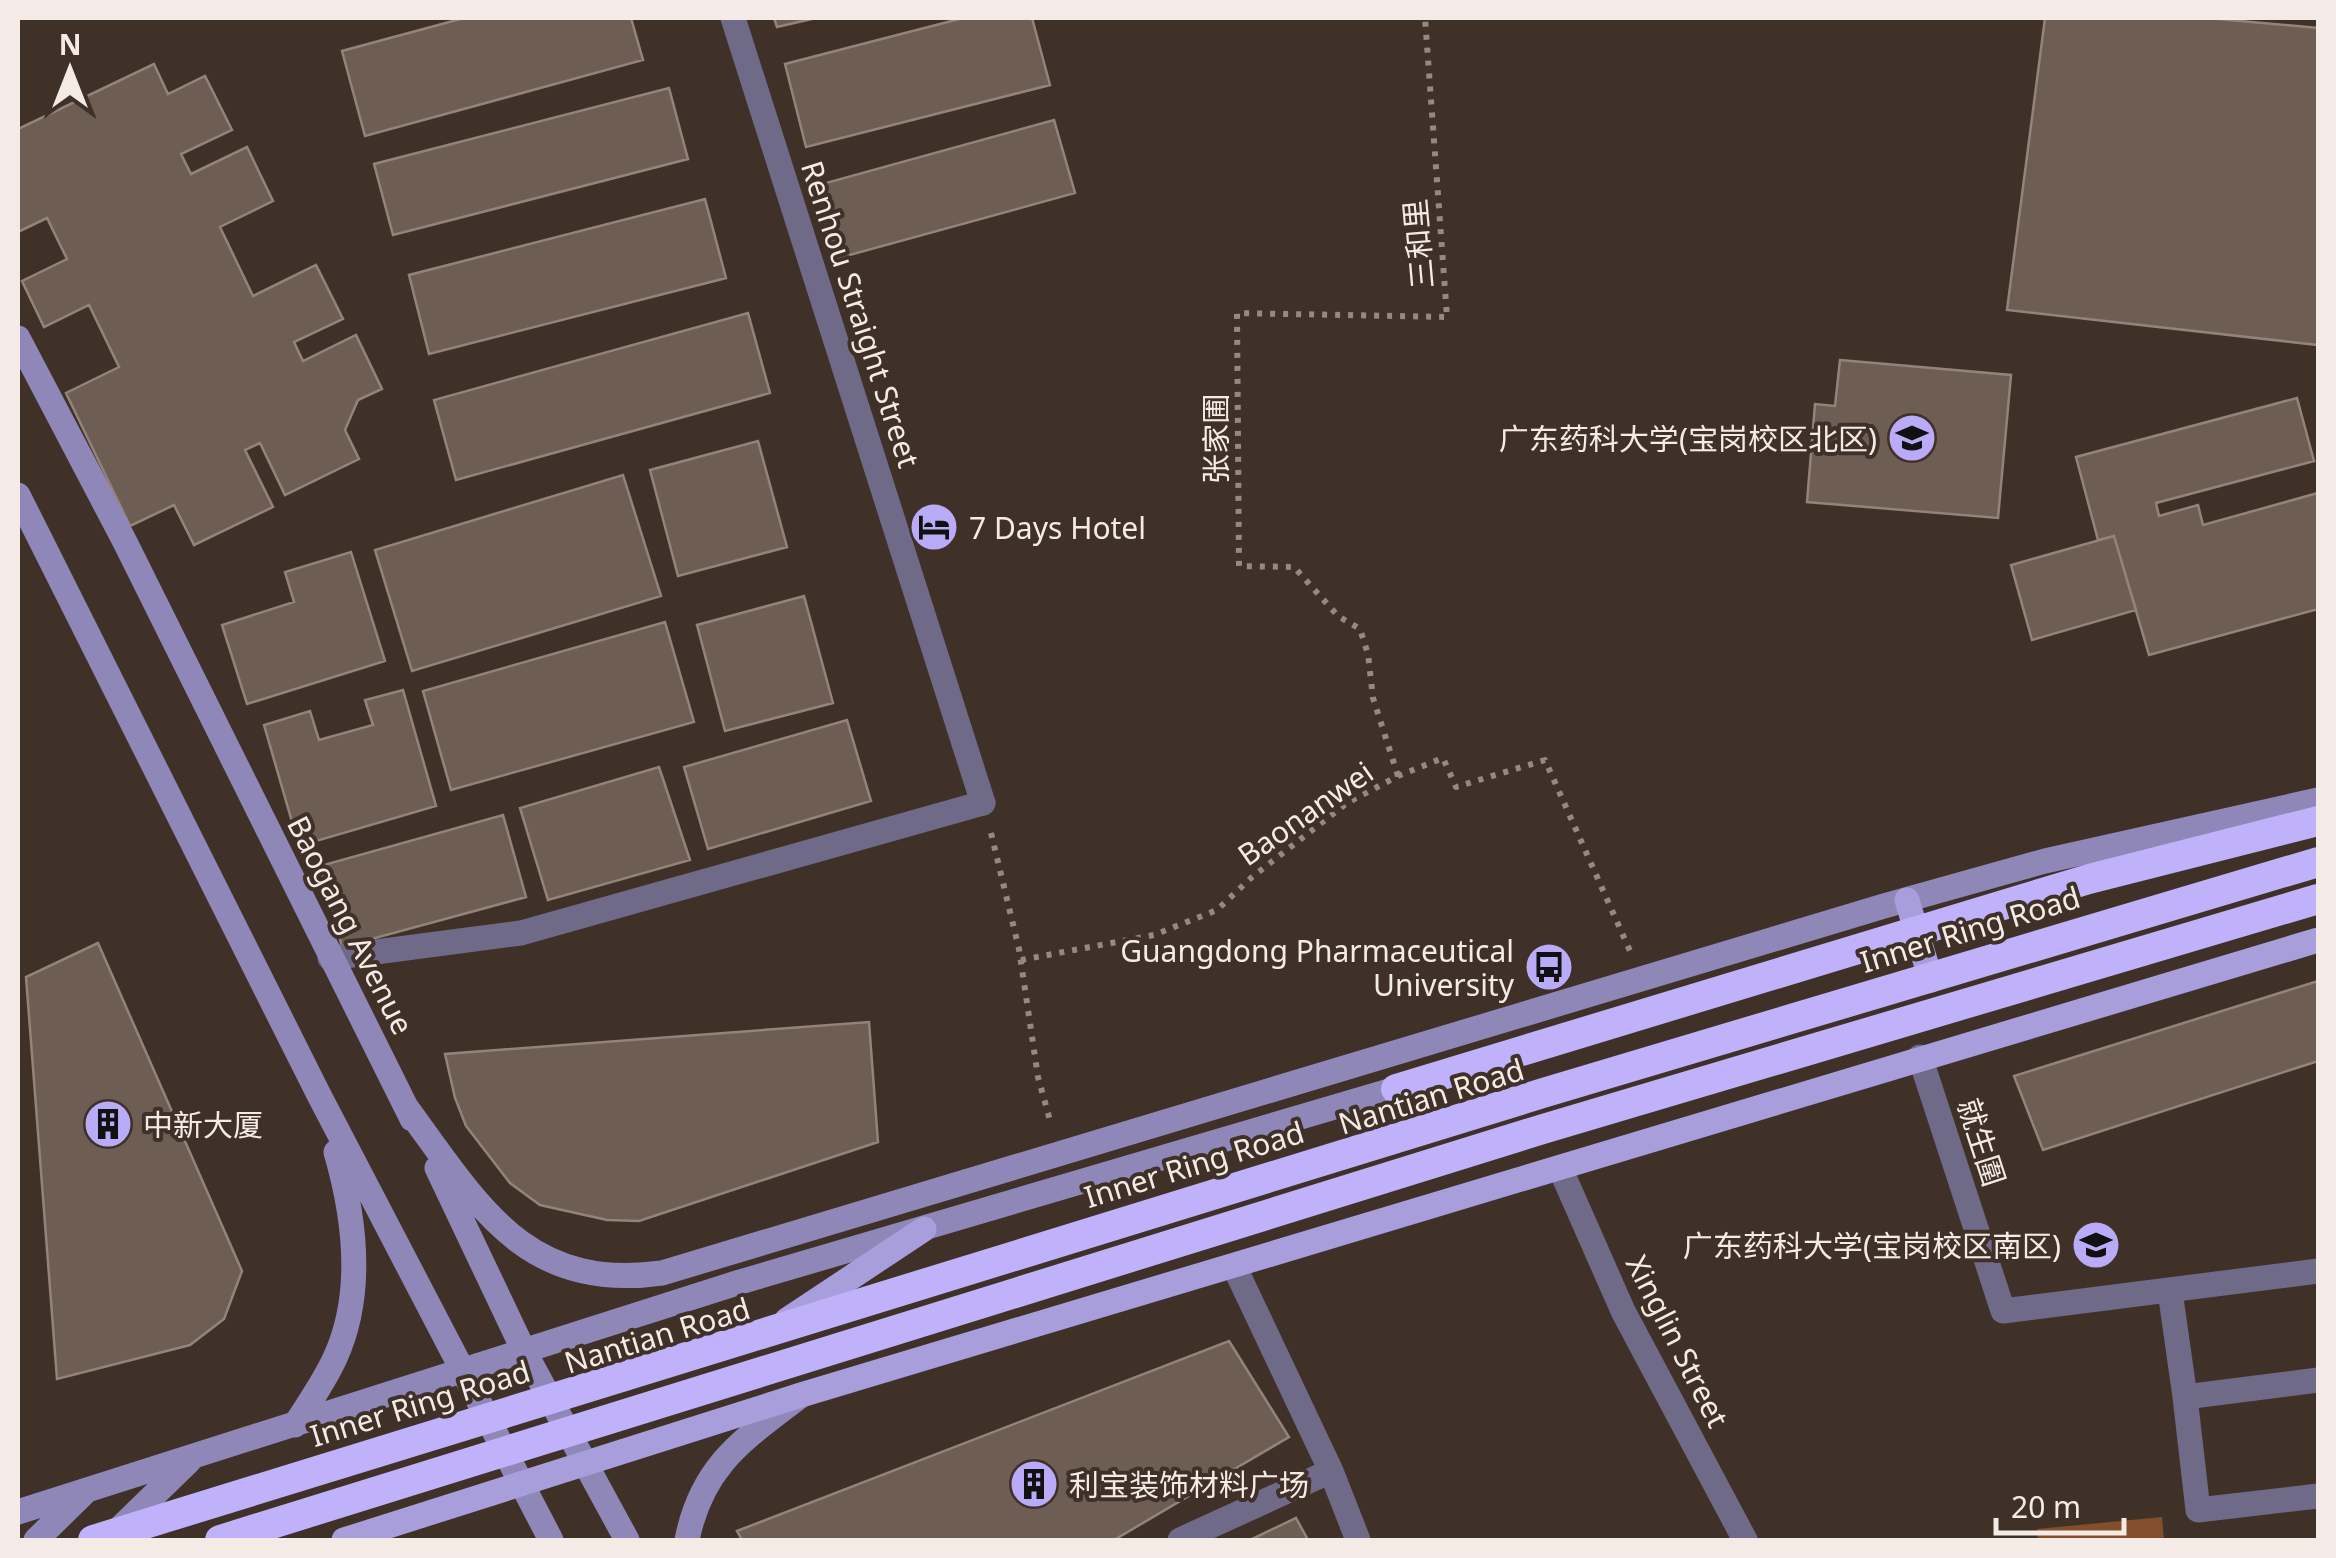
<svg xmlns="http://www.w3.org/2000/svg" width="2336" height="1558" viewBox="0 0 2336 1558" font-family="'Noto Sans','Noto Sans SC',sans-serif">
<rect width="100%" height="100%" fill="#3f3128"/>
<path fill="#824e2b" d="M2162,1517L2164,1540H2038L2037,1529Z"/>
<path fill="#6d5d53" stroke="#948379" stroke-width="2.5" d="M464,18H631L643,60L365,136L342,51Z
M774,18H816L777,27Z
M963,18H1032L1050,85L806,147L785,64Z
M2045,18H2207L2318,28V345L2007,310Z
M154,64L168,94L205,76L232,130L181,154L191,174L247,147L273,201L220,227L253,296L316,265L343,319L294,342L303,361L356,335L382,389L358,400L345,430L359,459L285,495L260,443L245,450L273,507L194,545L174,505L130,526L66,393L119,367L89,305L44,327L22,281L67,259L47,218L18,232V129Z
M669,88L688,159L393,235L374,164Z
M1054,120L1075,193L835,259L815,186Z
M705,199L726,278L429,354L409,275Z
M748,313L770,393L456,480L434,400Z
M1840,360L2011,375L1998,518L1807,502L1815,404L1835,406Z
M2297,398L2314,461L2156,503L2159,516L2198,505L2203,525L2318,493V609L2149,655L2114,536L2098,540L2076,457Z
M758,441L787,547L678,576L650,470Z
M623,475L661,596L412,671L375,550Z
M2114,536L2136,610L2032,640L2011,565Z
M351,552L385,661L247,704L222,625L294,602L285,572Z
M804,596L833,703L725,731L697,625Z
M665,622L694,722L451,790L423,691Z
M403,690L436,806L299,846L264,725L310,711L319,740L373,725L365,700Z
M847,720L871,801L708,849L684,767Z
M659,767L690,860L548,900L520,808Z
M503,815L526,897L342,947L320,866Z
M98,943L242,1271L224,1319L190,1345L57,1379L26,977Z
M2318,981V1061L2043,1150L2014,1076Z
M869,1022L878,1142L639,1221L607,1220L540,1205L510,1183L466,1126L455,1098L445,1054Z
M1229,1341L1289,1437L1114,1540H742L737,1531Z
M1296,1518L1308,1540H1250Z"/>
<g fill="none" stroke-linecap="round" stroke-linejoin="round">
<path stroke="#958982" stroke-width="6" stroke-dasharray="5 8" stroke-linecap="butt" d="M1398,776L1373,698L1368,654L1360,629L1338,616L1294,567L1239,566L1237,313L1447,317L1425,18
M991,833L1019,949L1038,1077L1051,1124
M1021,960L1154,935L1217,910L1252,877L1347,803L1398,776L1443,758L1456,787L1545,760L1630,951"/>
<path stroke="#6f6a88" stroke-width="25" d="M330,958L521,933L983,803
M1920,1057L2003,1311L2318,1271
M2170,1291L2185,1397L2318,1380
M2185,1397L2198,1510L2318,1496"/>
<path stroke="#6f6a88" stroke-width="25" d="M733,18L983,803
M1560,1168L1623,1311L1745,1540
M1234,1266L1331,1471L1358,1540
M1180,1540L1331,1471"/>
<path stroke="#8f87b7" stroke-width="25" d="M18,338L125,542L412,1119
M18,495L319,1095L551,1540
M406,1107C478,1205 525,1292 662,1273L1884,906L2045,861L2318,800
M437,1168L524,1351L627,1540
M295,1425C309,1403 324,1382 335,1358C365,1293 355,1218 336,1152
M18,1512L740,1282L1396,1089
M114,1534L189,1461
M36,1540L84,1493
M687,1540C702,1465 743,1440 800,1396"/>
<path stroke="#a89edb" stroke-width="25" d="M1907,900L1931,980
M787,1320L924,1229
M344,1540L801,1395L2318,940"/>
<path stroke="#bfb2fb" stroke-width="30" d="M1396,1089L2089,879L2318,821
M93,1540L1543,1093L2318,862
M220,1540L1543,1129L2318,899"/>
</g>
<defs>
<g id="university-disc" transform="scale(2.5)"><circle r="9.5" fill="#b9abf7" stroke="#3f3128"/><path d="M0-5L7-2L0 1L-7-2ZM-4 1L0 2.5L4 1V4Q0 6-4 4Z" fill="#111"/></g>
<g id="hotel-disc" transform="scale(2.5)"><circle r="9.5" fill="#b9abf7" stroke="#3f3128"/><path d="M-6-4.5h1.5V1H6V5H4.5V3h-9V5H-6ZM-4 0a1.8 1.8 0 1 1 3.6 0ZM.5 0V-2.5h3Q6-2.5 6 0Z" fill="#111"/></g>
<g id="bus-disc" transform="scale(2.5)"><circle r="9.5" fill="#b9abf7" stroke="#3f3128"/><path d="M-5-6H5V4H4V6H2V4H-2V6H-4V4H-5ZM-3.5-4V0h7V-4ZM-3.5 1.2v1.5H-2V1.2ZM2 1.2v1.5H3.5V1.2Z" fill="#111"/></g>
<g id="building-disc" transform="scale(2.5)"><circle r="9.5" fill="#b9abf7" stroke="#3f3128"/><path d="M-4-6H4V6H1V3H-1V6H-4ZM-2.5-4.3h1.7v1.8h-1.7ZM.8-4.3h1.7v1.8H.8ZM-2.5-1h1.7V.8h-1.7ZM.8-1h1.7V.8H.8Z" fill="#111"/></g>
</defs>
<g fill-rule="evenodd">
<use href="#university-disc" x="1912" y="438"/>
<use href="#hotel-disc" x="934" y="527"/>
<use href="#bus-disc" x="1549" y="967"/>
<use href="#building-disc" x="108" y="1124"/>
<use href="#university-disc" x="2096" y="1245"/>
<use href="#building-disc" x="1034" y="1484"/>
</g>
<g text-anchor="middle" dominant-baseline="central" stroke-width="8" stroke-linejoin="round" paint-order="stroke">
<g font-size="30" fill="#f5ebe6" stroke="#3f3128">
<text transform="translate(1418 244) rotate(-95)">三和里</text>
<text transform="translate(861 314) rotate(72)">Renhou Straight Street</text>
<text transform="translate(1215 439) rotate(-90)">张家圃</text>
<text transform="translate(1305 813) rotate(-35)">Baonanwei</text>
<text transform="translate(351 925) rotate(63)">Baogang Avenue</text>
<text transform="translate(1970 929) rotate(-17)">Inner Ring Road</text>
<text transform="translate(1431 1096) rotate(-17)">Nantian Road</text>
<text transform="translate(1982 1142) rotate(72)">就生圍</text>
<text transform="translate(1194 1164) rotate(-17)">Inner Ring Road</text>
<text transform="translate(657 1335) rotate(-17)">Nantian Road</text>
<text transform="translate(1678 1341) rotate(63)">Xinglin Street</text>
<text transform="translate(420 1403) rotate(-17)">Inner Ring Road</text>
</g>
<g font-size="30" fill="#f5ebe6" stroke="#3f3128" text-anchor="end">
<text x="1877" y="438">广东药科大学(宝岗校区北区)</text>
<text x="969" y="527" text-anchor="start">7 Days Hotel</text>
<text x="1514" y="950">Guangdong Pharmaceutical<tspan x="1514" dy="34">University</tspan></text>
<text x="143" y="1124" text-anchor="start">中新大厦</text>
<text x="2061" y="1245">广东药科大学(宝岗校区南区)</text>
<text x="1069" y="1484" text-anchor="start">利宝装饰材料广场</text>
</g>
</g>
<rect width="2336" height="1558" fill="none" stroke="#f5ebe6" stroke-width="40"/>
<g transform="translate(70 70)" stroke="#3f3128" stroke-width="8" paint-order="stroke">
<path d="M0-8L18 38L0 25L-18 38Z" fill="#f5ebe6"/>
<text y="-15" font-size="28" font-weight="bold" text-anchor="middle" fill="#f5ebe6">N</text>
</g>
<path d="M1996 1518v15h128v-15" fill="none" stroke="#f5ebe6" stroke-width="5"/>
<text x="2011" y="1518" font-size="30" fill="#f5ebe6" stroke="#3f3128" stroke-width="8" paint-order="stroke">20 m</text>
</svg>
